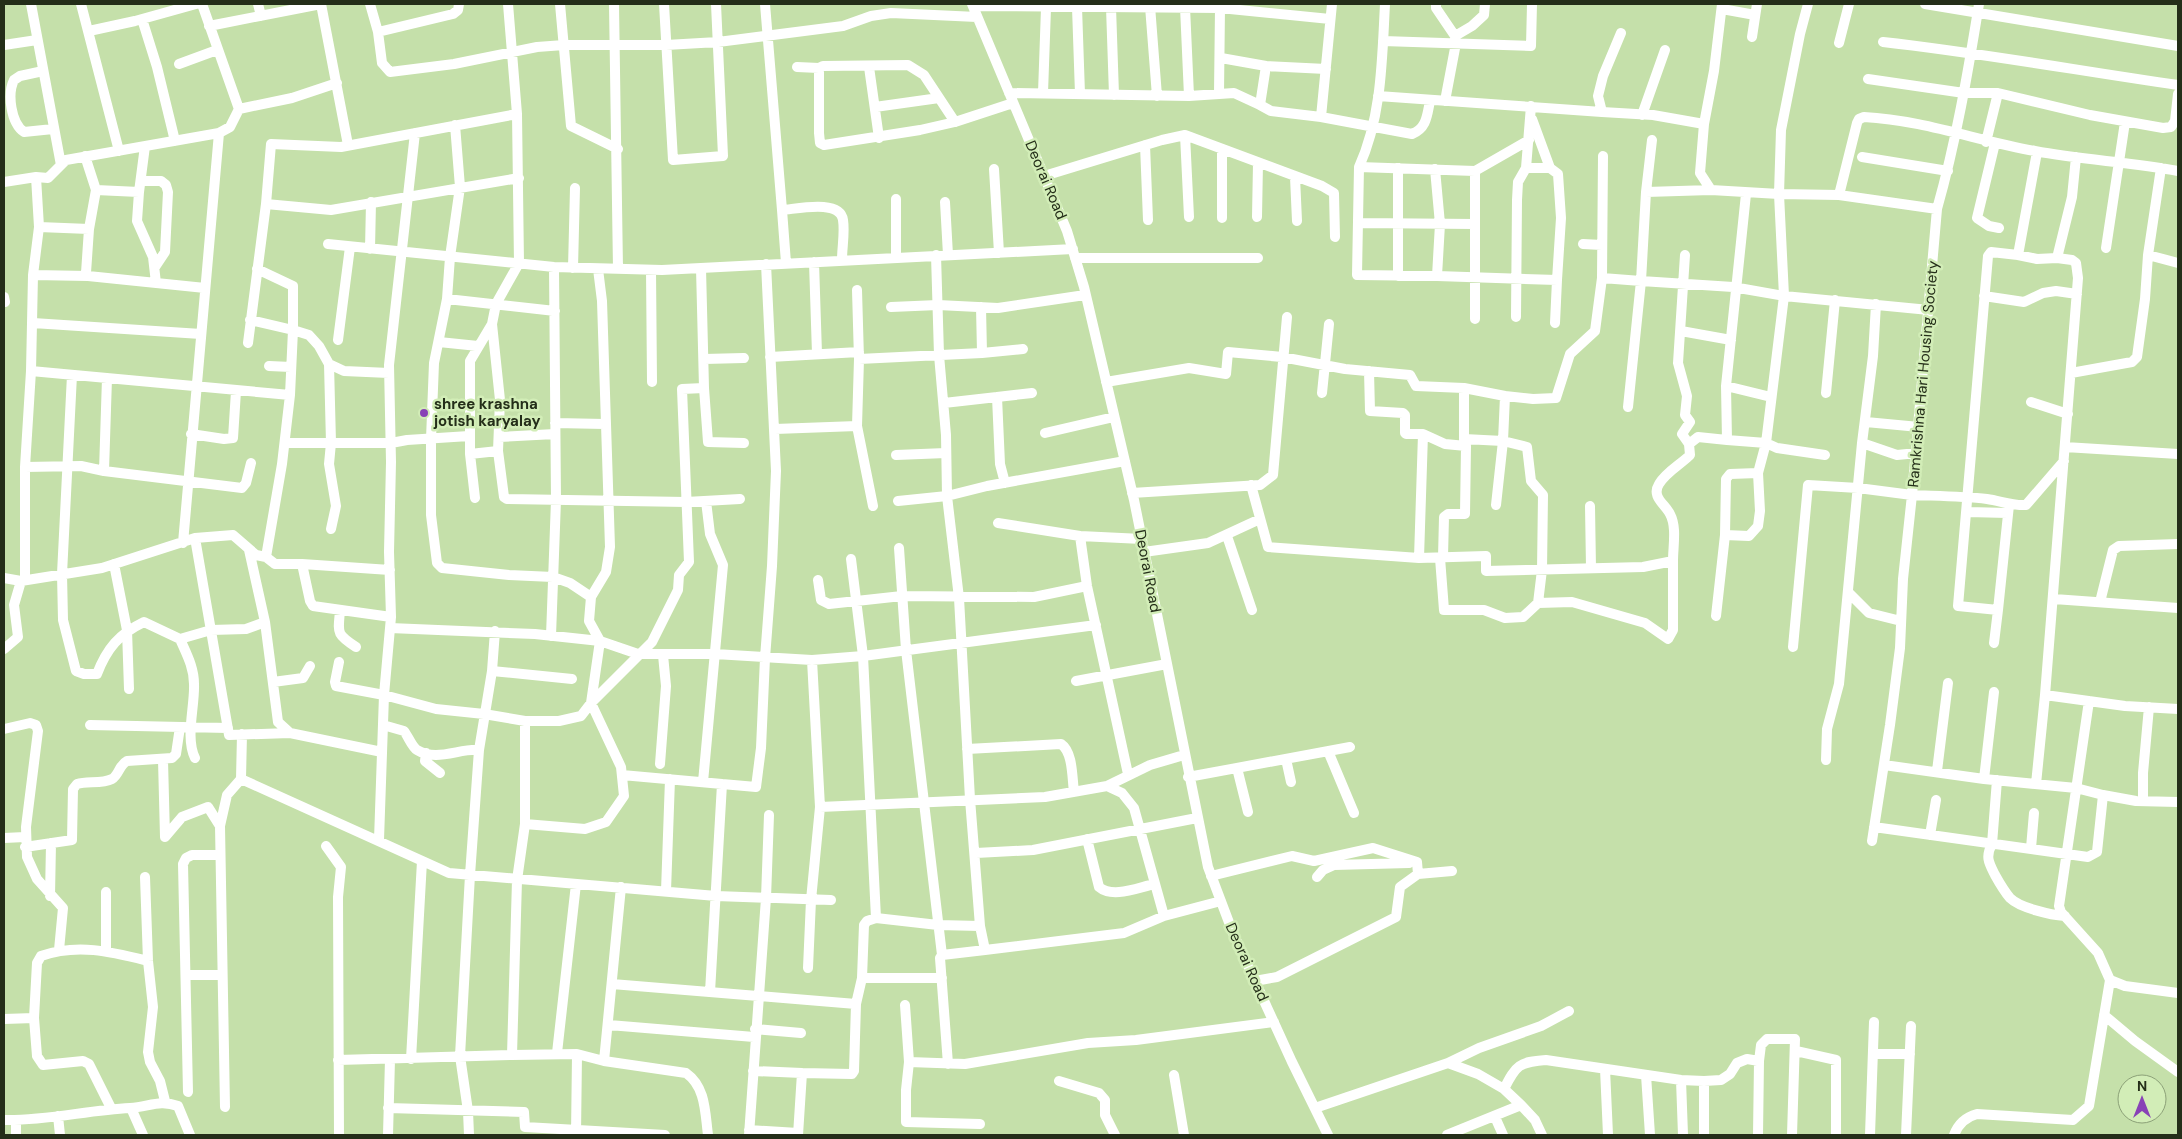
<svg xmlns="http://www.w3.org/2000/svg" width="2182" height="1139" viewBox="0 0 2182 1139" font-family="'DM Sans',sans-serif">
<rect width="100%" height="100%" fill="#c5e0aa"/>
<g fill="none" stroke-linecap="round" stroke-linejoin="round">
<path stroke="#fff" stroke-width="10" d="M31,4L61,165
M81,4L119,151
M258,4L261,16
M321,4L348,145
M370,4L378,32L382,63L390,72L454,64L537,47L564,45H666L718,42L843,26L871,16L891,13L977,17
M560,4L571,126L618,149
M614,4L618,269
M664,4L673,160L723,156L716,4
M765,4L782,210C797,209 840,199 843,220C845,233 842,247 842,260
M972,4L1067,231L1084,287L1134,500L1208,867L1233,933L1292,1062L1328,1135
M1220,4V8L1330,19
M1385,4C1382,59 1382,116 1359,167L1357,275L1437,276
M1436,4V8L1455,36L1456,43L1445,101
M1808,4L1800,34L1781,130L1779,194L1839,195L1937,209
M1925,4L2178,46
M973,6L1220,8L1219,93
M1150,6L1157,96
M1077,7L1080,94
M1111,7L1114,95
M1185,7L1189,96
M1722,9L1755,15
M142,19L157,67L175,141
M209,26L321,4
M89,31L135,21L196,4
M378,32L453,14L458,10L459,4
M1455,36L1472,26L1484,15L1485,4
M1752,37L1757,4
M1383,41L1531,46L1532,4
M1883,42C1982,53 2080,71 2178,85
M1839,43L1849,4
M4,45L37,40
M1221,58L1266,66
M179,64L217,50
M797,67L819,68
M869,67L879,138
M43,71L20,76L14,80C7,94 11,123 24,132L53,129
M1868,79L1964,93H1998L2090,115L2163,128L2171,127L2175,121L2178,94
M1009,93L1189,96L1234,93L1260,105L1266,66L1326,69
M1043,93L1046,8
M1378,96L1602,112L1598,96L1603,76L1621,33
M1260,105L1271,111L1321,117L1412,134C1427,128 1427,115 1430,101
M875,107L939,98
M239,109L292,98L337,83
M1602,112L1653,115L1704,124
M1642,115L1665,50
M1321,117L1332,4
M1532,119L1550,168
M955,122L924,75L908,65L823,66L819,68V133L820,143L824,145L920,130L955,122L1013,103
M455,125L460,187L450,257L447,299L434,363L431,439V515L437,563L442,568L509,575L553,577L570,583L591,597
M1185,135L1189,217
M1652,140L1646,192L1641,281L1733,287L1784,296L1929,310
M1986,142L1998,93
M1995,143L1977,218L1989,226L1999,228
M1145,145L1148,220
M1222,150V218
M85,156L96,190L139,192L145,146
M1603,156L1602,278L1641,281L1628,407
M1862,157L1948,171
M2076,157L2072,197L2057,258L2072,260L2076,263L2078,278L2045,695L2125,706L2178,709
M1359,167L1475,171L1529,140
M1526,168L1531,106
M994,169L999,253
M1435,169L1440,224L1437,276L1557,280L1561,218L1558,174L1550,168H1526L1518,182L1517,200L1516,317
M1475,171V319
M1044,176L1162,140L1185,135L1322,186L1334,193L1335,237
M1295,177L1297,221
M141,181H161L166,185L168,192L165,252L155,267
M4,182L36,177
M96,190L89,229L86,273L88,276L205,288
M1711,190L1700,173L1704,124L1714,71L1722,4
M139,192L137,221L153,257L156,283
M1646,192L1711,190L1779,194L1784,296L1766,443L1777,448L1825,455
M1839,195L1857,123L1859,119L1864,117C1923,120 1978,141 2035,151C2083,160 2131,162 2178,171
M896,199V257
M945,202L948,255
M266,204L331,210L519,178
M782,210L786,263
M1257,217L1258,163
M1358,223L1475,224
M39,227L89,229
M328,244L554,267L662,270L1073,249
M1583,244L1602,245
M2106,248L2125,122
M370,249L371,202
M936,255L939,355L946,435L947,496L959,598L970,799L980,926
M1685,255L1678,363L1687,396L1685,415L1690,422L1682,434L1689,444
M2018,255L2037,259L2057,258
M2148,255L2178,263
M1075,258H1258
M814,262L817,354
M573,268L575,188
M257,269L293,286V330L309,335L319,346L329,364L344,371L389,373
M651,270L652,382
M33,275L88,276
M1398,276V168
M857,290L859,359L857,426L873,506
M1984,296L2024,302L2043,293L2056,291L2077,294
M4,297L5,302
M447,299L555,311
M1876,304L1873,356L1862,443L1897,455L1917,453
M891,307L938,305L998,308L1085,295
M250,320L293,330L290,395L282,464L266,557
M33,323L201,334
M1555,323L1557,280
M1681,331L1731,340
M338,340L350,247
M439,342L478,346
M248,343L266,204L271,144L341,147L517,114
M982,353L1023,349
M770,357L859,352
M704,359L744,358
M859,359L982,353L981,307
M329,364L331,443L329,464L336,506L331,529
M269,366L291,367
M31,371L290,395
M1369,371L1370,411L1403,413L1405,415V433L1406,434H1423L1445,444L1466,446L1465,514H1448L1444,517L1443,557
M2071,373L2132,362L2137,357L2145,299L2148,255L2161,168
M72,375L62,574L63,620L76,671L84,674H97C107,648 119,634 144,622L180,639C186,653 194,667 194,684C195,706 185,738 195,758
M1106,382L1189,368L1226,374L1228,352L1282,357L1345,369L1410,375L1416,386L1464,388L1505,396L1503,441L1464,439L1466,446
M1726,386L1771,397
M704,388L708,442L744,443
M1464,388V439
M1322,393L1329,324
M1826,393L1835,300
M1505,396L1533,399L1556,398L1570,354L1595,331L1602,278
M997,397L1032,393
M2031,402L2068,414
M944,403L997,397L1000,464L1005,483
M1866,422L1919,427
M555,423L605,424
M775,429L857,426
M1045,433L1114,417
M191,434L224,439L233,438L236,391
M499,437L555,434
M285,443H391L407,440L469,436
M2065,447L2178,454
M498,451L504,497L507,499L686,502L740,499
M470,454L498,451L500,400L492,324
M896,455L946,453
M25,467L81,466L104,471L242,488L246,483L251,463
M104,471L107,378
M1251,485L1268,547L1419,558L1486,556V571L1643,567L1673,561C1673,546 1677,527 1670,514C1665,504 1651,497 1659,484C1666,472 1680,465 1690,455L1689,444L1698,437L1727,440
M1132,493L1260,485L1273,475L1287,317
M475,498L470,454V361L492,324L496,304L519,263L517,114L508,4
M898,501L947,496L987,486L1125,461
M2009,505L1998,610L1958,606L1988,256L1991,252L2018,255L2037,152
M1590,506L1591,568
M1968,512L2008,513
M998,523L1080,536
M1725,535L1749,536L1758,526L1760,511L1758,473
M1227,536L1252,610
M195,538L229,735L290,733L382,752
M183,543L219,133
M899,548L906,650L942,955
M1144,552L1208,543L1260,519
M1419,558L1423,434
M1440,558L1444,610H1484L1505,618L1523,617L1538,603L1542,570L1543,495L1531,481L1527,447L1503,441L1496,505
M851,559L863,656L876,918
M114,564L127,630L129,689
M302,564L310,601L313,606L391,617
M4,578L21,581
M25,580V467L31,371L33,275L39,227L36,177L48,178L66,160L219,133L230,127L239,109L202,4
M818,580L821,600L829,604L902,596L1034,597L1087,586
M1848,592L1869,613L1901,621
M2054,599L2178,608
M2100,602L2113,550L2119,546L2178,544
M1538,603L1572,602L1645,623L1668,639L1673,630V561
M340,611C338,633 336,634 356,647
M1716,616L1725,535L1726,479L1730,474L1758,473L1766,443L1727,440L1726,386L1746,194
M265,622L278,722L290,733
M390,628L535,634L600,641L638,654H715L812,660L863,656L1096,625
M551,636L556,500L554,267
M180,639L211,630L246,629L265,622L249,550
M1994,643L1998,610
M1793,647L1808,485L1858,488L1912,495L1937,209C1956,142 1968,72 1979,4
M4,649L18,637L14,605L21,581L102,568L195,538L233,535L256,555L266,557L275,564H302L390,570
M812,660L820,807L1045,797L1107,786L1122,793L1134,808L1164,916
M339,662L335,682L336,686L384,695L436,709L484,714L525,721H559L581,716L591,703L652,642L678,590L679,575L689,562L682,389L704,388L701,268
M492,671L572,679
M1076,681L1167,664
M273,682L303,678L310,666
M525,721V824L517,880L512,1055L577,1054L604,1061L686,1073C706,1087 705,1113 708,1135
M90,725L228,728
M383,725L404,731C408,736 412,747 417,750C436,762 460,748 479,750
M4,729L30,723L36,725L38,731L26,827L27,857L37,879L63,908L59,950
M242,734L241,779L449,873L716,896L831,900
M967,749L1061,744C1073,752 1072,777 1074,792
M1328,751L1354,813
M426,753L425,761L440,773
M1286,759L1291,782
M163,760L165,837L182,817L208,807L220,826
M1826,760L1827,729L1839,684L1862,443
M660,764L666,686L663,655
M1884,765L1984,779L2076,788L2103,795L2136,801L2178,802
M1237,768L1248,812
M1937,771L1948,683
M1128,774L1087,586L1080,536L1142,539
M622,775L722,784
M1188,777L1350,747
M1984,779L1994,692
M1997,780L1992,844C1985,857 1989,863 1995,875C2000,884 2004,891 2010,898C2020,908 2051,915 2065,916
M703,782L723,565L710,534L706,501
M2036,784L2045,695
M1107,786L1150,765L1184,755
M2143,801V773L2149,707
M525,824L585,829L606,822L624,796L621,767L591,703L600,641L589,621L591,597L606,572L610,547L602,301L598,269
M1874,827L2088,857L2097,852L2103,795
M1930,835L1936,800
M4,838L25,837
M1087,839L1099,887C1113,899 1139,887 1155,884
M379,840L384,695L391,617L389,552L391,462L389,365L415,133
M1872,841L1890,725L1900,648L1903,579L1912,495C1937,496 1962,496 1987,499C2001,501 2012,506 2026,505L2064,461
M326,846L341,867L338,897L339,1135
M25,847L72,840L73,789L77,784C87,781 102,784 112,779C119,775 119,765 127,761L172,758L176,754L180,727
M2031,848L2034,813
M976,853L1033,850L1197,818
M1211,876L1292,856L1314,861L1373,848L1417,862L1418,874L1452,871
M145,877L148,961L153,1007L148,1052L150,1062L160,1081L165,1101
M1317,877L1323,870L1334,865L1409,863
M666,891L670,779
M106,892V950
M50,896L51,843
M808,968L811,900L820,807
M186,975H222
M862,978H942
M2110,980L2125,986L2178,993
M1255,981L1277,977L1396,917L1400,887L1418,874
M612,984L856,1004L862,978L864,925L867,921L876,918L938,925L980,926L985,950L1124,933L1164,916L1221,901
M710,992L722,784L756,787L761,748L765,658L772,566L776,471L766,264
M905,1005L909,1062L965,1064L1088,1043L1136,1040L1274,1022
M2104,1015L2135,1041L2178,1072
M34,1018L37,1056L43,1065L83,1061L89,1064L111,1108
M4,1019L34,1018L37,963L41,956C78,943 112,952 148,961
M609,1025L754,1037
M755,1029L801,1033
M1796,1051L1836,1060V1135
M557,1053L576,884
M1873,1054H1910
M411,1059L422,861
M338,1060L512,1055
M604,1061L621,887
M1759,1061L1761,1045L1767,1039H1795L1792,1135
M909,1062L906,1090V1122L980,1124
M1448,1063L1478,1074L1504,1089C1516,1065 1519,1062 1546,1060L1681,1080L1704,1081L1721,1080L1730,1074L1737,1063L1747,1059L1759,1061L1758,1135
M948,1064L940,958L942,955L985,950
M1605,1069L1608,1135
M753,1071L802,1073L798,1135
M802,1073L852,1074L854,1071L856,1004
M1174,1075L1184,1135
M1646,1075L1650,1135
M1681,1080L1683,1135
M1059,1081L1099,1093L1105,1100V1115L1115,1135
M1704,1081V1135
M1504,1089L1521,1105
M188,1092L183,864L186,858L192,855H220
M225,1107L220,826L227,795L241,779
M131,1108L143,1135
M388,1108L524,1112L525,1127L665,1135
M1315,1108L1448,1063L1479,1048L1541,1026L1569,1011
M58,1116L60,1135
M1495,1117L1503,1135
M4,1120C46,1121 88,1110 130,1108C149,1107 159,1099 178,1106L190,1135
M749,1130L798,1133
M16,1135V1120
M388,1135L390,1059
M469,1135L468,1111L460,1056L470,875L479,750L492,671L495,631
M576,1135L577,1054
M749,1135L766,898L769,815
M1447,1135L1521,1105L1535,1120L1542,1135
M1870,1135L1874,1022
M1906,1135L1911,1026
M1954,1135C1958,1124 1966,1117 1977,1114L2073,1120L2089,1106L2110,980L2098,953L2061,912L2059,906L2089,701"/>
</g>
<circle fill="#8842b6" stroke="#d2edb7" stroke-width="2" cx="424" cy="413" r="5"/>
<g text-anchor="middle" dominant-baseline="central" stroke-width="5" stroke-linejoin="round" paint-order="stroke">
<g font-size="15" fill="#242e19" stroke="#d2edb7">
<text transform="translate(1046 180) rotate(67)">Deorai Road</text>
<text transform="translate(1923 374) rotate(-85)">Ramkrishna Hari Housing Society</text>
<text transform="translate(1148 571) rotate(79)">Deorai Road</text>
<text transform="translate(1247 962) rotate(66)">Deorai Road</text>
</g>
<g font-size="15" font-weight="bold" fill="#242e19" stroke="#d2edb7" text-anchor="start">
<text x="434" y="404">shree krashna<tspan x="434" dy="17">jotish karyalay</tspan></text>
</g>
</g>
<rect width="2182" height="1139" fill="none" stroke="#242e19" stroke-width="10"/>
<g transform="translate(2142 1099)"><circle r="24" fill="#d2edb7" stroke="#8ca178"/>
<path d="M0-4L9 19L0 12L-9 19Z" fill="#8842b6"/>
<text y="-8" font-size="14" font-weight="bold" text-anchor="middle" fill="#242e19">N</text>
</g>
</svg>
